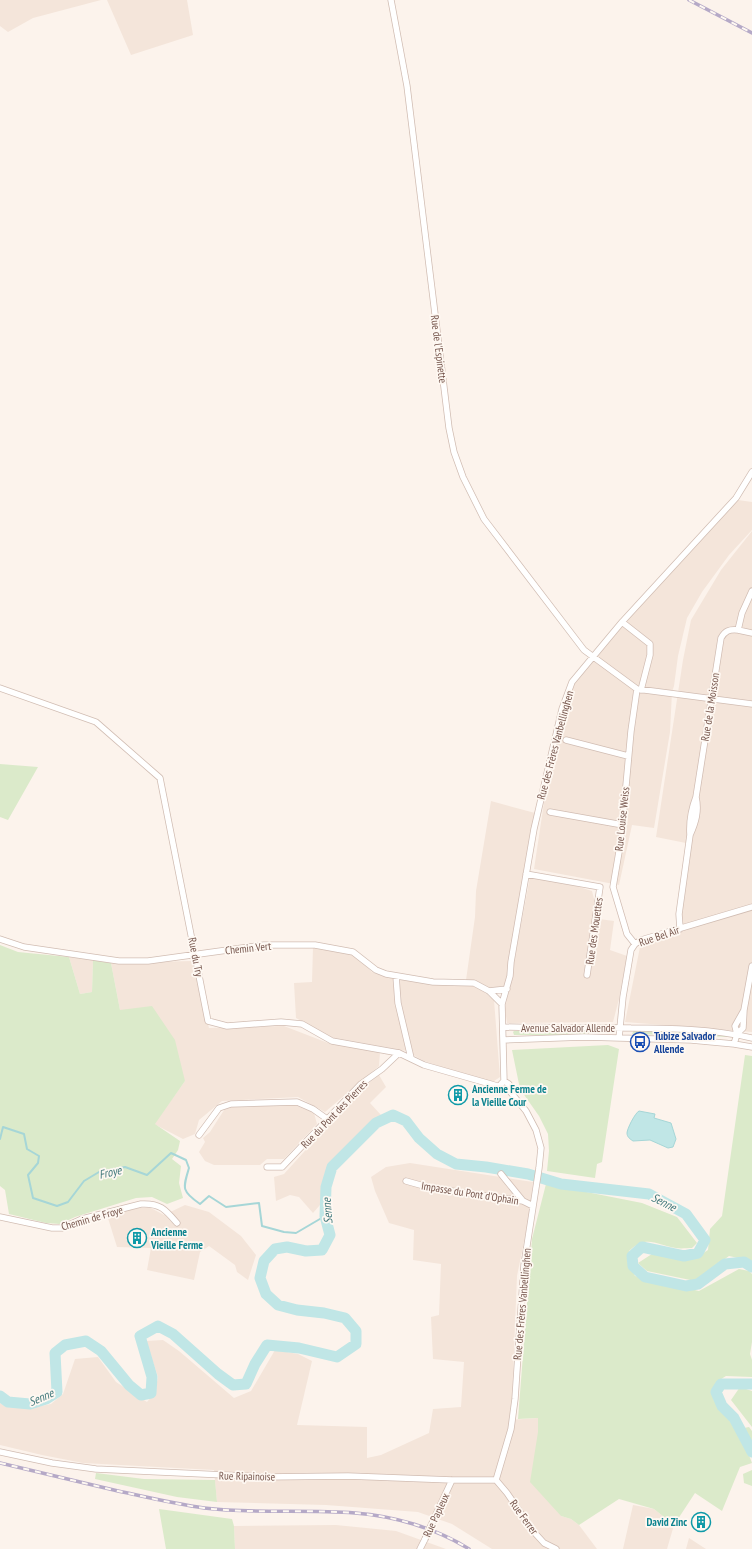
<svg xmlns="http://www.w3.org/2000/svg" width="752" height="1549" viewBox="0 0 752 1549" font-family="'PT Sans Narrow',sans-serif">
<rect width="100%" height="100%" fill="#fcf3ec"/>
<path fill="#f4e5da" d="M0,0H101L33,18L8,32L0,26Z
M107,0H187L193,35L131,55Z
M738,500L752,502V530L729,555L702,592L687,618L678,656L674,686L672,692L670,732L654,828L632,825L619,885L534,869L545,796L563,715L574,684L615,634Z
M752,531V1032L625,1022L640,947L681,933L686,843L656,837L683,660L691,620L721,570Z
M491,801L535,813L509,972L505,986L489,988L466,980L475,917L476,891Z
M530,877L576,886L592,891L599,919L614,921L610,950L627,956L619,999L613,1022L507,1023L505,1009Z
M313,947L343,951L358,958L372,972L382,976L393,978L397,1009L407,1051L330,1037L296,1018L294,983L312,982Z
M69,957L93,960L92,992L80,994Z
M192,961L209,1028L284,1026L328,1043L380,1052L379,1066L325,1112L298,1097L222,1101L199,1120L195,1134L183,1139L154,1124L185,1081L120,1010L111,963Z
M399,979L471,985L484,992L494,1000L500,1077L491,1083L424,1061L413,1055L399,1000Z
M379,1075L386,1087L370,1103L381,1115L329,1165L320,1205L313,1213L299,1197L290,1195L276,1201L274,1177L284,1174L360,1090Z
M292,1104L314,1113L317,1124L284,1159H267L260,1165H214L205,1161L199,1152L205,1142L203,1138L210,1132L226,1107Z
M410,1163L533,1182L528,1222L517,1276L512,1399L509,1420L538,1418V1432L561,1516L571,1519L579,1525L597,1549H492L452,1524L418,1512L326,1505L217,1502L214,1470L83,1463L42,1455L0,1445V1403L6,1407L32,1408L51,1404L63,1394L75,1359L98,1357L116,1382L147,1402L155,1392L158,1377L146,1341L163,1340L179,1351L234,1398L251,1391L275,1350L298,1354L312,1361L297,1425L367,1427V1458L381,1455L429,1433L433,1409L461,1407L464,1362L433,1359L431,1317L439,1315L441,1264L413,1260L414,1230L389,1223L375,1191L371,1177L386,1167Z
M185,1205L209,1212L241,1236L256,1255L248,1280L237,1272L235,1265L209,1246L200,1252L194,1280L147,1270L151,1248L117,1247L107,1215L139,1208H151L164,1215Z
M633,1505L654,1509L674,1525L667,1549H623Z
M336,1525L396,1531L446,1549H235L234,1526Z
M689,1538L706,1549H686Z"/>
<path fill="#dbeaca" d="M0,764L38,767L8,820L0,817Z
M0,945L18,952L69,957L80,994L92,992L93,960L111,963L120,1010L152,1006L175,1040L185,1081L155,1124L180,1141L178,1150L172,1159L181,1166L179,1183L183,1198L167,1204L152,1197L136,1198L75,1217L60,1224L46,1223L9,1214L5,1190L0,1186Z
M611,1030L609,1032H592L584,1035H514L513,1032L514,1031Z
M634,1030L681,1031L732,1035L731,1037L634,1034H632Z
M608,1045L619,1049L602,1162L597,1164L595,1178L547,1171L549,1151L548,1134L539,1116L520,1089L512,1050Z
M745,1055L752,1056V1261L729,1256L695,1281L647,1271L638,1263L655,1252L694,1259L708,1250L710,1229L722,1216Z
M546,1184L642,1203L677,1217L697,1243L692,1248C687,1248 681,1249 676,1248C656,1245 647,1234 629,1251L628,1260L635,1276L699,1291L739,1269L749,1271L752,1274V1342L750,1354L752,1360V1377L726,1376L718,1381L714,1387L713,1398L719,1410L729,1420L743,1440L752,1463L740,1467L722,1511L695,1493L674,1525L654,1509L619,1499L579,1525L571,1519L561,1516L530,1482L538,1432V1418L518,1419L532,1239Z
M740,1387L752,1391V1427L731,1400Z
M749,1427L752,1431V1444L744,1428Z
M752,1470V1486L744,1483L743,1474Z
M96,1473L144,1479L215,1480L217,1502L177,1497L95,1479Z
M159,1509L232,1519L234,1526L235,1549H166Z"/>
<path fill="#c0e6e6" stroke="#a6d6d7" d="M639,1111L655,1114L654,1118L671,1123L676,1139L673,1147L668,1148L650,1140L633,1141C630,1139 627,1137 627,1133C627,1129 635,1113 639,1111Z"/>
<g fill="none" stroke-linecap="round" stroke-linejoin="round">
<path stroke="#a6d6d7" stroke-width="2" d="M0,1139L3,1127L24,1134L27,1149L39,1156L38,1163L28,1175L33,1198L57,1206L68,1202L84,1181L99,1172L125,1167L147,1175L171,1153L186,1160L189,1168C183,1188 181,1191 200,1204L209,1196L226,1207L259,1203L262,1226L284,1232L296,1233L325,1216"/>
<path stroke="#c0e6e6" stroke-width="11" d="M752,1384H721L716,1392L722,1406L734,1418L752,1452
M0,1396L8,1402L30,1404L46,1399L57,1392L55,1353L65,1345L86,1341L101,1351L129,1385L141,1395L151,1393L152,1377L140,1336L158,1326L173,1334L218,1374L233,1385L246,1384L255,1364L267,1345L299,1348L337,1357L356,1344V1331L345,1318L324,1313L297,1310L278,1305L266,1294L260,1278L264,1261L275,1249L287,1247L306,1251L322,1250L330,1235L325,1216L326,1187L332,1167L376,1123L393,1115L406,1121L419,1138L437,1154L456,1164L486,1167L528,1174L561,1184L649,1194L686,1214L705,1240L698,1253L684,1256L642,1247L632,1256L633,1266L645,1277L686,1286L698,1284L725,1264L744,1262L752,1267"/>
<g stroke="#d1bdb3" stroke-width="7">
<path id="minor" d="M391,0L407,86L449,428L454,452L463,477L484,519L584,650L637,689L752,704
M622,622L650,644V655L641,690
M738,630L752,633
M0,688L96,722L160,778L208,1021L227,1026L281,1022L302,1024L332,1041L399,1053L424,1065L501,1087L504,1090L508,1089
M566,740L628,756
M696,797L721,638C725,631 729,629 738,630L742,613L752,591
M550,812L623,825
M526,874L600,887L587,975
M680,929L679,914L690,835C689,821 691,810 696,797C699,811 696,822 690,835
M0,939L24,947L119,961H148L264,945H315L353,952L376,970L386,974L433,982L474,983L489,991L502,1004
M635,944L627,934L613,887L621,840L631,731L637,689
M396,976L398,1003L411,1058
M489,991L507,989
M744,1010L752,966
M503,1027C546,1028 589,1027 631,1028C671,1028 712,1029 752,1038
M619,1038L623,997L631,950L635,944L641,940L752,907
M504,1040L584,1037L619,1038L691,1040L734,1044L752,1047
M734,1044L737,1034L743,1028L744,1010L735,1026L737,1034
M501,1087V1084L504,1081L502,1004L510,976L511,962L534,829L562,709L572,682L622,622L736,498L752,472
M199,1135L219,1108L231,1104L297,1102L313,1109L327,1119
M267,1167H282L361,1084L382,1069L399,1053
M501,1174L523,1201
M406,1181L431,1188L523,1201L533,1206
M0,1217L52,1228H62L82,1219L141,1204C160,1203 165,1209 177,1223
M0,1452L52,1463L96,1469L264,1477L348,1476L452,1480H496
M496,1480L511,1429L515,1399L524,1265L539,1168L541,1148L536,1130L526,1111L508,1089L509,1084L504,1081
M496,1480L507,1493L533,1531L544,1543L556,1549
M433,1521L452,1480
M420,1549L425,1539"/>
</g>
<use href="#minor" stroke="#fff" stroke-width="5.5"/>
<g stroke="#b5a9c7" stroke-width="3.5">
<path id="rail" d="M689,0L752,33
M0,1463C39,1472 79,1482 118,1491C146,1497 175,1504 204,1508C254,1514 305,1509 355,1513C394,1516 436,1528 469,1549"/>
</g>
<use href="#rail" stroke="#fef8f2" stroke-width="2" stroke-dasharray="6" stroke-linecap="butt"/>
<g stroke="#d1bdb3" stroke-width="7" stroke-linecap="butt">
<path id="minor-bridge" d="M425,1539L433,1521"/>
</g>
<use href="#minor-bridge" stroke="#fff" stroke-width="5.5"/>
</g>
<defs>
<g id="bus-ring" transform="scale(1)"><circle r="9.5" fill="#fef8f2" stroke="#1a4fb4" stroke-width="1.5"/><path d="M-5-6H5V4H4V6H2V4H-2V6H-4V4H-5ZM-3.5-4V0h7V-4ZM-3.5 1.2v1.5H-2V1.2ZM2 1.2v1.5H3.5V1.2Z" fill="#1a4fb4"/></g>
<g id="building-ring" transform="scale(1)"><circle r="9.5" fill="#fef8f2" stroke="#0f9aa8" stroke-width="1.5"/><path d="M-4-6H4V6H1V3H-1V6H-4ZM-2.5-4.3h1.7v1.8h-1.7ZM.8-4.3h1.7v1.8H.8ZM-2.5-1h1.7V.8h-1.7ZM.8-1h1.7V.8H.8Z" fill="#0f9aa8"/></g>
</defs>
<g fill-rule="evenodd">
<use href="#bus-ring" x="640" y="1042"/>
<use href="#building-ring" x="458" y="1095"/>
<use href="#building-ring" x="137" y="1238"/>
<use href="#building-ring" x="701" y="1522"/>
</g>
<g text-anchor="middle" dominant-baseline="central" stroke-width="3.5" stroke-linejoin="round" paint-order="stroke">
<g font-size="11" fill="#77574e" stroke="#fef8f2">
<text transform="translate(439 349) rotate(83)">Rue de l'Espinette</text>
<text transform="translate(710 707) rotate(-81)">Rue de la Moisson</text>
<text transform="translate(555 745) rotate(-75)">Rue des Frères Vanbellinghen</text>
<text transform="translate(622 819) rotate(-84)">Rue Louise Weiss</text>
<text transform="translate(594 931) rotate(-82)">Rue des Mouettes</text>
<text transform="translate(659 936) rotate(-19)">Rue Bel Air</text>
<text transform="translate(248 948) rotate(-6)">Chemin Vert</text>
<text transform="translate(196 957) rotate(79)">Rue du Try</text>
<text x="568" y="1028">Avenue Salvador Allende</text>
<text transform="translate(334 1114) rotate(-46)">Rue du Pont des Pierres</text>
<text transform="translate(470 1193) rotate(9)">Impasse du Pont d'Ophain</text>
<text transform="translate(92 1218) rotate(-16)">Chemin de Froye</text>
<text transform="translate(522 1304) rotate(-85)">Rue des Frères Vanbellinghen</text>
<text transform="translate(247 1476) rotate(1)">Rue Ripainoise</text>
<text transform="translate(436 1515) rotate(-65)">Rue Papleux</text>
<text transform="translate(524 1517) rotate(54)">Rue Ferrer</text>
</g>
<g font-size="11" font-weight="bold" fill="#164399" stroke="#fef8f2" text-anchor="start">
<text x="654" y="1036">Tubize Salvador<tspan x="654" dy="13">Allende</tspan></text>
</g>
<g font-size="11" font-weight="bold" fill="#0d838f" stroke="#fef8f2" text-anchor="start">
<text x="472" y="1089">Ancienne Ferme de<tspan x="472" dy="13">la Vieille Cour</tspan></text>
<text x="151" y="1232">Ancienne<tspan x="151" dy="13">Vieille Ferme</tspan></text>
<text x="687" y="1522" text-anchor="end">David Zinc</text>
</g>
<g font-size="12" font-style="italic" fill="#42797c" stroke="#fef8f2">
<text transform="translate(110 1172) rotate(-13)">Froye</text>
<text transform="translate(664 1202) rotate(27)">Senne</text>
<text transform="translate(327 1211) rotate(-94)">Senne</text>
<text transform="translate(41 1397) rotate(-23)">Senne</text>
</g>
</g>
</svg>
